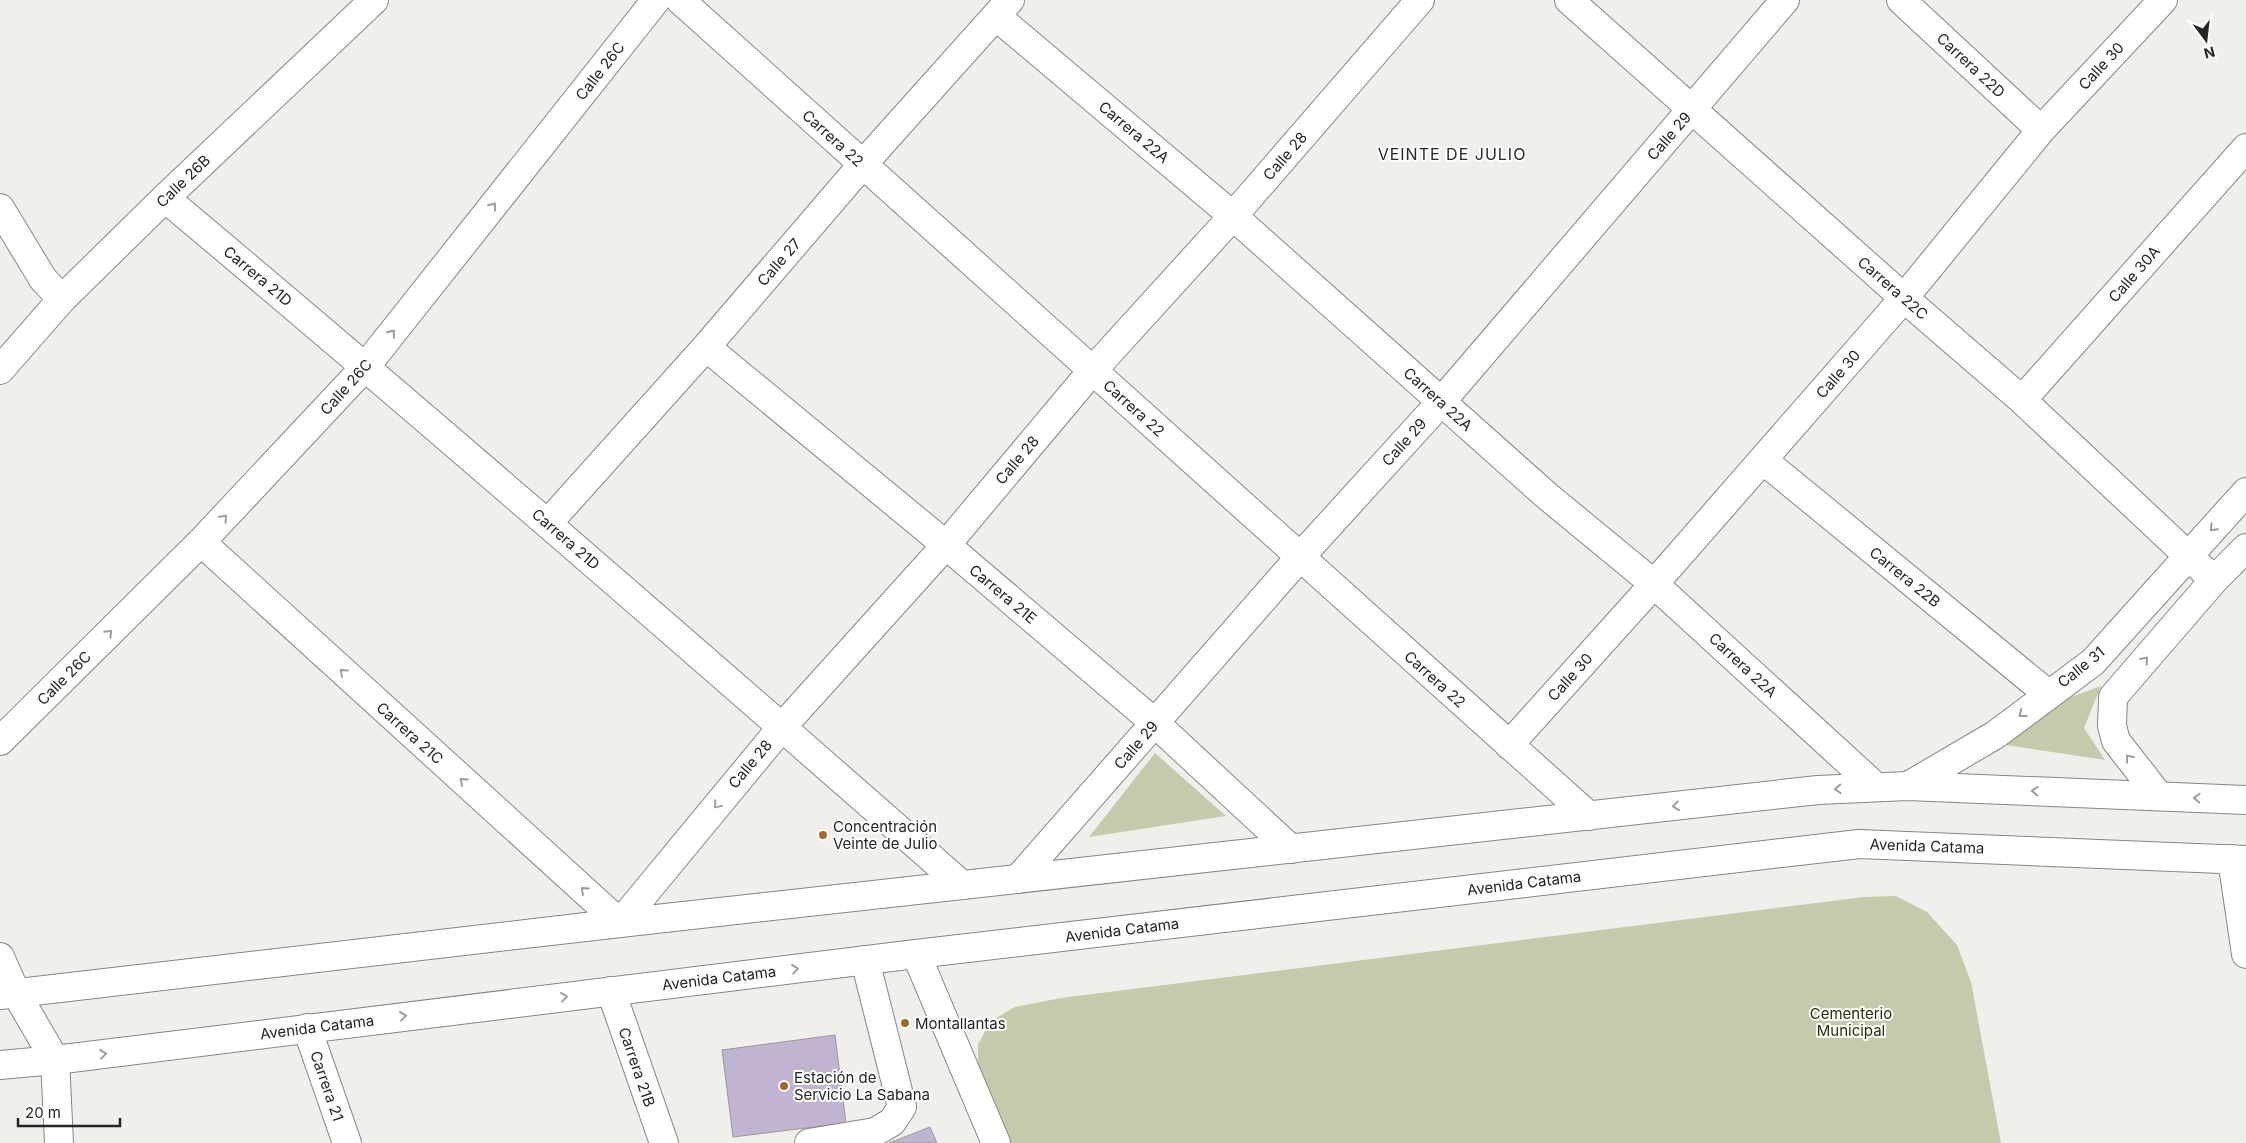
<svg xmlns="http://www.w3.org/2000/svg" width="2246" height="1143" viewBox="0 0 2246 1143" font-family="Inter,sans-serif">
<rect width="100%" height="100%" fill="#f1efec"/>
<path fill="#c6caad" d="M2101,686L2084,728L2105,760L2000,744L2044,707Z
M1155,753L1226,816L1089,837Z
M1896,896L1927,912L1957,945L1971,982L2001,1143H1005L978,1070V1044L991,1021L1015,1007L1061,998L1864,897Z"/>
<path fill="#c0b4d0" stroke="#9b999c" d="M835,1035L846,1123L733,1137L722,1050Z
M930,1127L937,1143H889Z"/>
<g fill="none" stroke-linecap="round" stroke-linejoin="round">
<g stroke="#888684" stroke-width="30">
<path id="minor" d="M680,0L1589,816
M1569,0L1904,298L2022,400L2214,580
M1901,0L2041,130
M996,16L1233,216L1546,495L1654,584L1876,787
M165,198C434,423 699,654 962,885
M0,208L43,279L62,299
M706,347L946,545L1155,723L1291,849
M0,370L62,299L165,198L374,0
M2022,400L2246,148
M1763,460L2048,694
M548,523L706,347L863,164L1010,0
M201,542L620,923L782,727L946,545L1092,371L1233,216L1420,0
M0,741L201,542L366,366L656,0
M1509,745L1654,584L1904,298L2041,130L2163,0
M1908,786L1995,735L2093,662L2246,492
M2159,796L2116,741L2112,726L2113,697L2214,580L2246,548
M2232,859L2246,954
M1018,879L1300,557L1441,402L1785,0
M916,954L996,1143
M0,957L16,993L55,1060L59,1143
M611,991L664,1143
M307,1028L347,1143
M809,1143L875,1132L892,1122L902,1107L865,960"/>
</g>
<g stroke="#888684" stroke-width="30">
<path id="major" d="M0,995L620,923L1818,790L1908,786L2246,800
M0,1065L55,1060L916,954L1859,844L2246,860"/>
</g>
<use href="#minor" stroke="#fff" stroke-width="28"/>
<use href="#major" stroke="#fff" stroke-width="28"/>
</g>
<defs><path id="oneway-chevron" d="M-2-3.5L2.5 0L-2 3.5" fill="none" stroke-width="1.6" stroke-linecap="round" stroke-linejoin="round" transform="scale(1.25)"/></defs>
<g stroke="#9d9d9c">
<use href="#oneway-chevron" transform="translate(493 206) rotate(-52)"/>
<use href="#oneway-chevron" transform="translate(392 333) rotate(-52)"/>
<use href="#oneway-chevron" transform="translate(224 518) rotate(-47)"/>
<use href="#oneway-chevron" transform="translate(2213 528) rotate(133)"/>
<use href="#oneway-chevron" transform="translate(109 633) rotate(-45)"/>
<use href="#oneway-chevron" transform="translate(2145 660) rotate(-49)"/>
<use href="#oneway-chevron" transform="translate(343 672) rotate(-138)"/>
<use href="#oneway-chevron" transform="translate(2022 714) rotate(142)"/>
<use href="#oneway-chevron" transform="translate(2129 758) rotate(-128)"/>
<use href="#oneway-chevron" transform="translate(463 781) rotate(-138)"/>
<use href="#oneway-chevron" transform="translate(1838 789) rotate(177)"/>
<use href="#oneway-chevron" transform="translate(2035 791) rotate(-178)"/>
<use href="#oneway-chevron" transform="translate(2197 798) rotate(-178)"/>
<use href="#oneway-chevron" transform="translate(717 805) rotate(130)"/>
<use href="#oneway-chevron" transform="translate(1676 806) rotate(173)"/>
<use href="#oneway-chevron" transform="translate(584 890) rotate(-138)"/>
<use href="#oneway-chevron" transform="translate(795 969) rotate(-7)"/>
<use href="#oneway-chevron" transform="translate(564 997) rotate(-7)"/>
<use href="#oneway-chevron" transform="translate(403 1016) rotate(-7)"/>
<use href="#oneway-chevron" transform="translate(103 1054) rotate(-7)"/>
</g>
<g fill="#a4672a" stroke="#fff" stroke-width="2">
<circle cx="823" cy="835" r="5"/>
<circle cx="905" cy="1023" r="5"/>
<circle cx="784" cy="1086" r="5"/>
</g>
<g text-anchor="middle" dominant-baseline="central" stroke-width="4" stroke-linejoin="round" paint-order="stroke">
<g font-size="15" fill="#262524" stroke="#fff">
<text transform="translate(1971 65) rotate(43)">Carrera 22D</text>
<text transform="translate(2101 66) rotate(-47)">Calle 30</text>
<text transform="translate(600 71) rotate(-52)">Calle 26C</text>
<text transform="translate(1134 132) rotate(40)">Carrera 22A</text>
<text transform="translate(1669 136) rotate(-49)">Calle 29</text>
<text transform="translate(833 138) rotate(42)">Carrera 22</text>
<text transform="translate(1285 156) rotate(-49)">Calle 28</text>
<text transform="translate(183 181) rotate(-44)">Calle 26B</text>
<text transform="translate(779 262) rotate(-49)">Calle 27</text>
<text transform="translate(2134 274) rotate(-49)">Calle 30A</text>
<text transform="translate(258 276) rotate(40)">Carrera 21D</text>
<text transform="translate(1893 288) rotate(41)">Carrera 22C</text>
<text transform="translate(1838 374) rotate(-49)">Calle 30</text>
<text transform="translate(346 387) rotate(-48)">Calle 26C</text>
<text transform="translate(1438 399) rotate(42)">Carrera 22A</text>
<text transform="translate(1134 408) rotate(42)">Carrera 22</text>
<text transform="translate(1404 442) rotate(-48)">Calle 29</text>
<text transform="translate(1017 460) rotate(-50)">Calle 28</text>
<text transform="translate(566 539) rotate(41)">Carrera 21D</text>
<text transform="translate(1905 577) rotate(39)">Carrera 22B</text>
<text transform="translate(1003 594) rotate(40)">Carrera 21E</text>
<text transform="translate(1743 665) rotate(43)">Carrera 22A</text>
<text transform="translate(2081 667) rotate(-39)">Calle 31</text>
<text transform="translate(1570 677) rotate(-48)">Calle 30</text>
<text transform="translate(64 678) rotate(-45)">Calle 26C</text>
<text transform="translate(1435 679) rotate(42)">Carrera 22</text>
<text transform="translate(410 733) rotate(42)">Carrera 21C</text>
<text transform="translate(1136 745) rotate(-49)">Calle 29</text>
<text transform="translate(750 764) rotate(-50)">Calle 28</text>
<text transform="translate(1927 846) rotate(2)">Avenida Catama</text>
<text transform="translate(1524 883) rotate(-7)">Avenida Catama</text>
<text transform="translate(1122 930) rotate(-7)">Avenida Catama</text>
<text transform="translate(719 978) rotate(-7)">Avenida Catama</text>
<text transform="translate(317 1027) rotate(-7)">Avenida Catama</text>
<text transform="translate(637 1067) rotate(71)">Carrera 21B</text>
<text transform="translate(327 1086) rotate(71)">Carrera 21</text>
</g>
<g font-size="15" fill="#262524" stroke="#fff" text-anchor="start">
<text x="833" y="826">Concentración<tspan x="833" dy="17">Veinte de Julio</tspan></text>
<text x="915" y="1023">Montallantas</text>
<text x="794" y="1077">Estación de<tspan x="794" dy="17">Servicio La Sabana</tspan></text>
</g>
<g font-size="15" fill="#2b2e07" stroke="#fff">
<text x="1851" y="1013">Cementerio<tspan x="1851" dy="17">Municipal</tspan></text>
</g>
<g font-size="16" letter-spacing="1" fill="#2b2928" stroke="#fff">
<text x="1452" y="154">VEINTE DE JULIO</text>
</g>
</g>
<g transform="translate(2206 40) rotate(165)" stroke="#ffffff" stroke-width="4" paint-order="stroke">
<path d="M0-4L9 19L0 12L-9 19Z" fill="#262524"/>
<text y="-8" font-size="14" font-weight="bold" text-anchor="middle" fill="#262524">N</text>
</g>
<path d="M18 1118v8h102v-8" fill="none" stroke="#262524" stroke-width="2.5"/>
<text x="25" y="1118" font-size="15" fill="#262524" stroke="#ffffff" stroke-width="4" paint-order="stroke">20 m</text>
</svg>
